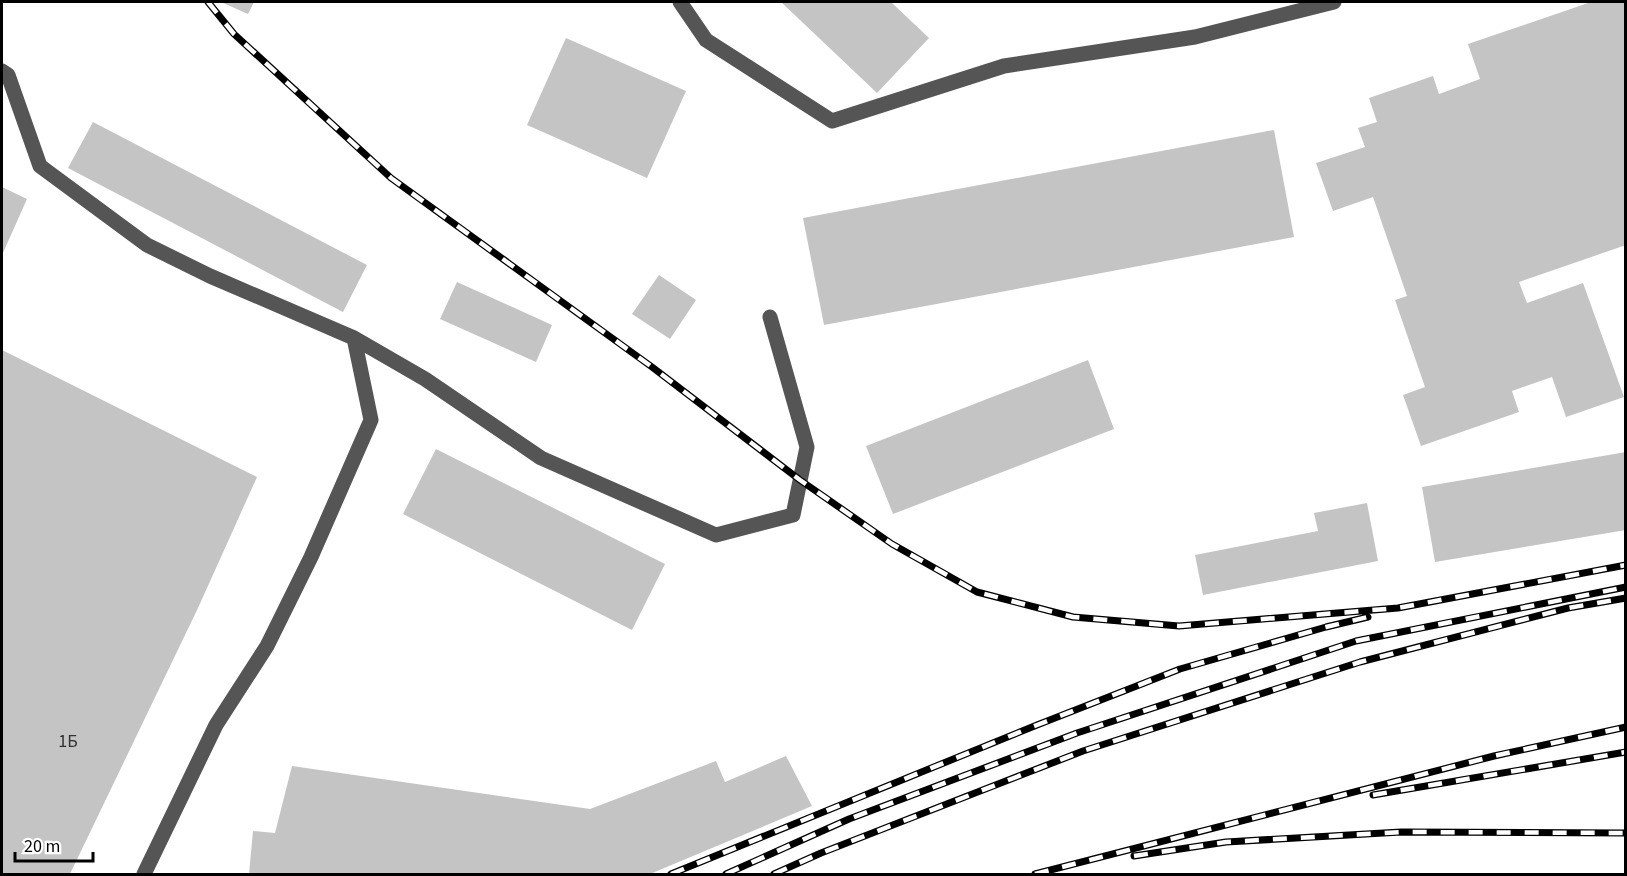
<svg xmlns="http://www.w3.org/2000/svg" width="1627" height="876" viewBox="0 0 1627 876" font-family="'Source Sans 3',sans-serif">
<rect width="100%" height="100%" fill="#fff"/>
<path fill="#c4c4c4" d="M221,2H254L248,14Z
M781,2H891L929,38L877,93Z
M1591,2H1626V245L1519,282L1527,303L1583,283L1624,397L1566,417L1552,377L1512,391L1519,412L1421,446L1403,395L1425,387L1395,300L1407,296L1373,197L1333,211L1316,163L1365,147L1358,128L1377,122L1369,98L1433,76L1439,94L1480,79L1468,44Z
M566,38L686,91L647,178L527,125Z
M93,122L367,265L343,312L68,168Z
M1274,130L1294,237L824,325L803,218Z
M2,187L27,199L2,255Z
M659,275L696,300L670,339L632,314Z
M457,282L552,325L536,362L440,319Z
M2,350L257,477L198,608L70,874H2Z
M1088,360L1114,429L893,514L866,446Z
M436,449L665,564L632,630L403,514Z
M1626,452V530L1435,562L1422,487Z
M1367,503L1378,561L1203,595L1195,555L1318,531L1314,513Z
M786,756L812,806L650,874H249L253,831L275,833L292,766L590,809L716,761L725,782Z"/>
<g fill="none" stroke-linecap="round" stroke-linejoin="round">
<path stroke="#555" stroke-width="15" d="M680,2L706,40L832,121L1004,66L1195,37L1334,2
M2,71L8,75L40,166L147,245L210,276L354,338L371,420L311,557L267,646L216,725L144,874
M354,338L425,379L541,458L716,535L793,515L807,447L770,317"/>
<g stroke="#000" stroke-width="7">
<path id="rail" d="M208,2L234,34L391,178L652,367L800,480L892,544L977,592L1073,617L1179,626L1398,608L1626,565
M1373,795L1626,752
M1134,856L1226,842L1401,832L1626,833
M671,874L1037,725L1180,669L1326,627L1368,617
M726,874L849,819L1077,733L1356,641L1626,587
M774,874L821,853L1083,751L1360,662L1568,608L1626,598
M1035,874L1494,756L1626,727"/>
</g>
<use href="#rail" stroke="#fff" stroke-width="4.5" stroke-dasharray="14" stroke-linecap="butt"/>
</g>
<g text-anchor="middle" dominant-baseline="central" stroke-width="4.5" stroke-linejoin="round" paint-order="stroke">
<g font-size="18" fill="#313131">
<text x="68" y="741">1Б</text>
</g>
</g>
<rect width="1627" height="876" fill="none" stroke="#000000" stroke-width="6"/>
<path d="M15 852v9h78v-9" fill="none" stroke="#000000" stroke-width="3"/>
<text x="24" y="852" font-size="18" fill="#000000" stroke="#ffffff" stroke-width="4.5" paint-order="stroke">20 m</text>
</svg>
